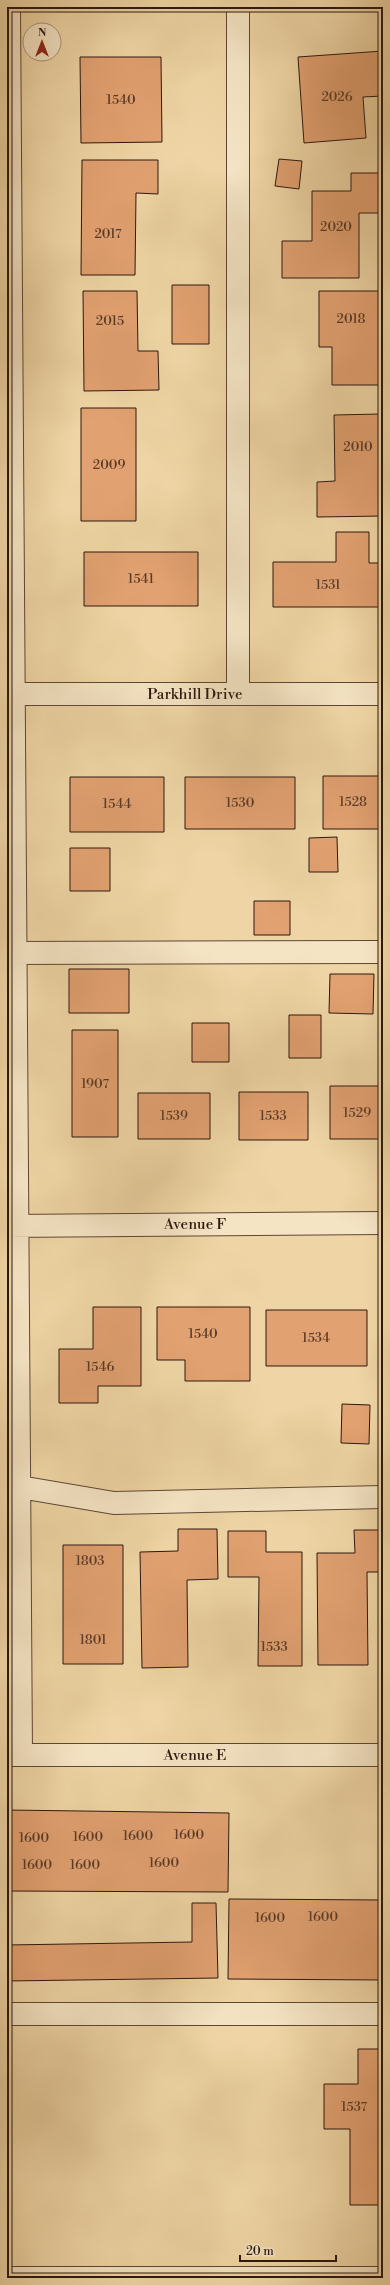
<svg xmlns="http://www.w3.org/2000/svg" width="390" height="2285" viewBox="0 0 390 2285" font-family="'Libre Bodoni',serif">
<rect width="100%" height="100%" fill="#efd5a5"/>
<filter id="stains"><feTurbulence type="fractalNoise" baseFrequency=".005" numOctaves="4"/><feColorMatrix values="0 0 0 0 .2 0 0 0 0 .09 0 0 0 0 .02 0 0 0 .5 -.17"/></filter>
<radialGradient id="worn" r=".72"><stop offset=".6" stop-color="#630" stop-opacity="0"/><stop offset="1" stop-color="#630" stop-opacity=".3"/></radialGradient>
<path fill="#e2a171" stroke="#2c180f" d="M383,51V96L363,97L366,138L304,143L298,57Z
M80,57H161L162,142L81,143Z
M279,159L302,161L299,189L275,186Z
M82,160H158V194L136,193L135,275H81Z
M351,173H383V213H359V278H282V241H312V191H351Z
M172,285H209V344H172Z
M83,291H137L138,351H158L159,390L84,391Z
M319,291H383V385H332V347H319Z
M81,408H136V521H81Z
M380,414L383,516L317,517V482L335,481L334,415Z
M336,532H369V563H383V607H273V562H336Z
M84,552H198V606H84Z
M323,776H383V829H323Z
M70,777H164V832H70Z
M185,777H295V829H185Z
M337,837L338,872H309V838Z
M70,848H110V891H70Z
M254,901H290V935H254Z
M69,969H129V1013H69Z
M330,974H374L373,1014L329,1013Z
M289,1015H321V1058H289Z
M192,1023H229V1062H192Z
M72,1030H118V1137H72Z
M330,1086H383V1139H330Z
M239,1092H308V1140H239Z
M138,1093H210V1139H138Z
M93,1307H141V1386H98V1403H59V1349H93Z
M157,1307H250V1381H185V1360H157Z
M266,1310H367V1366H266Z
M381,1351H383V1410H381Z
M342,1404L370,1405L369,1444L341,1443Z
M178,1529H217L218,1579L187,1580L188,1667L142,1668L140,1552L178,1551Z
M354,1530H383V1572H367L368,1665H318L317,1553H355Z
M228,1531H266V1552H302V1666H258L259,1577H228Z
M63,1545H123V1664H63Z
M7,1810L229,1813L228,1892L7,1891Z
M229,1899L383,1900V1980L228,1979Z
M192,1903H216L218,1978L7,1981V1945L192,1942Z
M358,2049H383V2205H350V2129H324V2084H358Z"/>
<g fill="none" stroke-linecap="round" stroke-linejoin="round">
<g stroke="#5d4734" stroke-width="24">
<path id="minor" d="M9,7L21,1755
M238,7V694
M7,694H383
M7,953L383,952
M7,1226L383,1223
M7,1487H20L114,1503L383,1497
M7,1755H383
M7,2014H383
M7,2278H383"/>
</g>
<use href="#minor" stroke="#f5e4c4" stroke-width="22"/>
</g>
<g text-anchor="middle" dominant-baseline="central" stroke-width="3.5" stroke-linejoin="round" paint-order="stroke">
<g font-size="13" fill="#5a3a28">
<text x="337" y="97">2026</text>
<text x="121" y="100">1540</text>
<text x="336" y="227">2020</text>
<text x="108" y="234">2017</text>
<text x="351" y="319">2018</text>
<text x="110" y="321">2015</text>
<text x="358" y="447">2010</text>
<text x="109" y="465">2009</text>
<text x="141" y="579">1541</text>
<text x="328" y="585">1531</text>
<text x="353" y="802">1528</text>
<text x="240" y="803">1530</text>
<text x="117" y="804">1544</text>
<text x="95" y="1084">1907</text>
<text x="357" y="1113">1529</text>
<text x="174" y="1116">1539</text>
<text x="273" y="1116">1533</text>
<text x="203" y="1334">1540</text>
<text x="316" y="1338">1534</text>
<text x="100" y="1367">1546</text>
<text x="90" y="1561">1803</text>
<text x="93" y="1640">1801</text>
<text x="274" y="1647">1533</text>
<text x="189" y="1835">1600</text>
<text x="138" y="1836">1600</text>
<text x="88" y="1837">1600</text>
<text x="34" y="1838">1600</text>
<text x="164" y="1863">1600</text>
<text x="37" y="1865">1600</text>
<text x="85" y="1865">1600</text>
<text x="323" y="1917">1600</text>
<text x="270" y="1918">1600</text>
<text x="354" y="2107">1537</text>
</g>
<g font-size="15" fill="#2c180f" stroke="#f5e4c4">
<text x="195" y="694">Parkhill Drive</text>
<text x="195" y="1224">Avenue F</text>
<text x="195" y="1755">Avenue E</text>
</g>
</g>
<rect width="390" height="2285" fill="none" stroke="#efd5a5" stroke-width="24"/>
<rect x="8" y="8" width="374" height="2269" fill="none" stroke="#2c180f" stroke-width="2"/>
<rect x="12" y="12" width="366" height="2261" fill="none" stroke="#2c180f"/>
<g transform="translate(42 42)"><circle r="19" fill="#f5e4c4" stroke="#a5927c"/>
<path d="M0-3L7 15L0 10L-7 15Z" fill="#8f2418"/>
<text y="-6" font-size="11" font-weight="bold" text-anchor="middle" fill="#2c180f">N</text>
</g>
<path d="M240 2255v6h96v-6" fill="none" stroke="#2c180f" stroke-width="2"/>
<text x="246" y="2255" font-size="12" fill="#2c180f" stroke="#f5e4c4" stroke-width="3" paint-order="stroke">20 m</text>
<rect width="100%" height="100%" filter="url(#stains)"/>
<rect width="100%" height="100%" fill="url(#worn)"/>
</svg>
